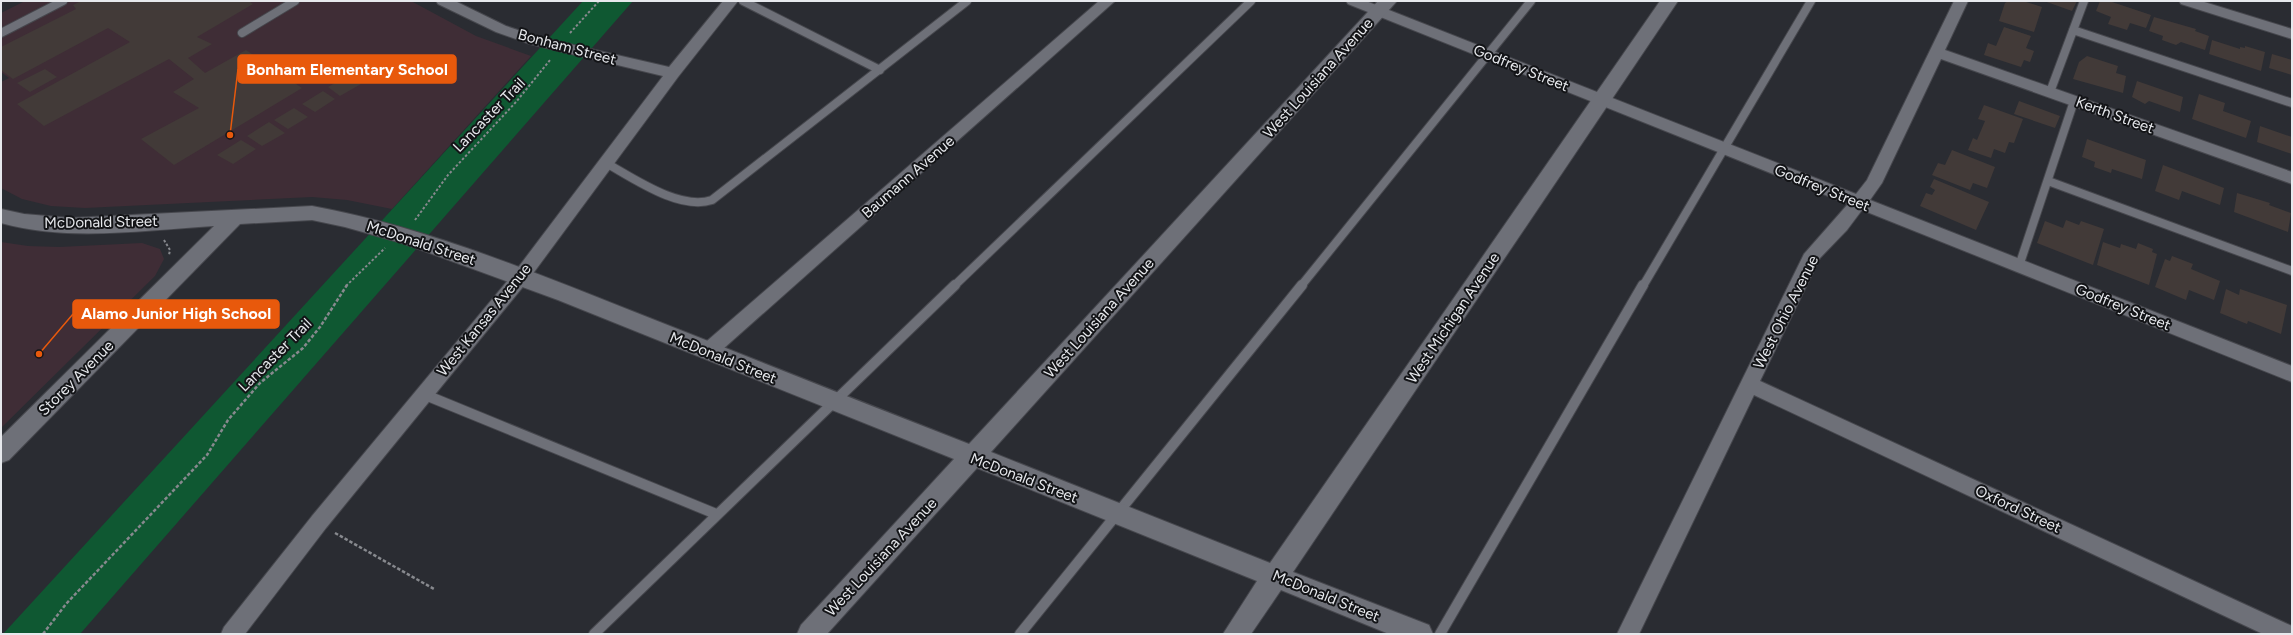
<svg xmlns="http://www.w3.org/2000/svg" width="2293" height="635" viewBox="0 0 2293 635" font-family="Figtree,sans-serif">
<rect width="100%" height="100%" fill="#2a2c32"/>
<path fill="#3f2d36" d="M25,1H411L476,36L531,56L392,209L347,200L312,197L85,208L51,206L22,199L1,188V82L9,78L1,72V13Z
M1,242L28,246L59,247L142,243L160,249L164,259L155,276L1,428Z"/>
<path fill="#0f5832" d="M583,1H633L80,634H3Z"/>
<path fill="#423a38" d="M81,1H249L253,4L197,37L212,44L188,58L205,73L246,50L302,88L174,165L141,139L199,108L173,92L194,79L169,59L44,126L17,104L130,42L108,28L13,79L1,70V47L76,9L73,5Z
M2008,1H2023L2042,7L2034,32L1999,21L2005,3Z
M2044,1H2077L2072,11Z
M2100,1H2109L2151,15L2146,28L2130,23L2127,30L2108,24L2111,17L2096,11Z
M2154,17L2196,29L2195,31L2209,36L2205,50L2181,42L2176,45L2162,40L2163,36L2149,31Z
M2004,27L2031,36L2026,48L2034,51L2030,62L2024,60L2021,67L1984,55L1988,43L1996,46Z
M2212,40L2240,49V47L2245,48V46L2265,52L2261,71L2209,54Z
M2272,54L2292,60V75L2269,68Z
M2087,56L2118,66L2116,73L2126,76L2123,93L2073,79L2079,62Z
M45,69L57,77L30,92L17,83Z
M349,75L361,84L340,96L328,87Z
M2137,81L2183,97L2180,112L2149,101L2145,104L2132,97Z
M323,91L335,99L315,112L302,104Z
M2199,94L2225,103L2223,111L2251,121L2246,138L2192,119Z
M2019,101L2060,116L2055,128L2014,114Z
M1984,105L2023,119L2014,143L2009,142L2005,153L1994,149L1991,158L1968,150L1973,138L1977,140L1985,121L1978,119Z
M294,108L308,117L288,129L274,120Z
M269,122L285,133L262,146L247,136Z
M2260,126L2292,137V154L2257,142Z
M2087,139L2146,160L2142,179L2112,169L2111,173L2094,167L2095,162L2082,157Z
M241,140L256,149L233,164L217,155Z
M1952,150L1995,167L1987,188L1973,183L1970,190L1932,175L1938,163L1945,165Z
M2163,165L2224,188L2220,205L2182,191L2179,200L2155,191Z
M1934,179L1989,202L1976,230L1920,206L1926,193L1932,195L1935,190L1930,187Z
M2237,193L2270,203L2269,205L2291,213L2288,232L2234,212Z
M2066,220L2079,225L2081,221L2104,229L2093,265L2037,243L2045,221L2063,228Z
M2103,242L2120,248L2121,244L2136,249L2138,243L2153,249L2152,252L2157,254L2149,285L2097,265Z
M2172,256L2193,264L2191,269L2220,281L2214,300L2189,290L2186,300L2155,287L2165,259L2170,261Z
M2226,289L2239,295L2240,289L2287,305L2281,334L2248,321L2247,324L2220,313Z"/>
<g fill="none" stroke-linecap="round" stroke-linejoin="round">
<g stroke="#46474d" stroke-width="10">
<path id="lane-far1" d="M743,1L880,70
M2073,30L2292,103
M1,33L63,1
M242,33L295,1
M2050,92L2084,1
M606,163C633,178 680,211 712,200L967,1
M2048,181L2292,271
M2019,266L2074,101
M954,286L1251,1
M1301,286L1531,1
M1643,286L1811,1"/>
</g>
<g stroke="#46474d" stroke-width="12">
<path id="lane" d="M423,394L716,514
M594,634L955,285
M1020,634L1302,285
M1440,634L1643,285"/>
</g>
<g stroke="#46474d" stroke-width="2">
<path id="street" d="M436,1H455L506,26L539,37L669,67L723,1H738L678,77L526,283L326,528L245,634H221L224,627L312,516L514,273L663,76L530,44L496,32L438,4Z
M1099,1H1115L714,357L707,359L700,357L698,352L700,347Z
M1346,1H1366L1856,194L1867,180L1954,1H1968L1945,50L2292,172V184L1941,59L1882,183L1870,200L2292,366V382L1862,210L1847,230L1820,258L1760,381L2292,626V634H2263L1754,395L1639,634H1617L1804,254L1848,204L1348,4Z
M2179,1H2201L2292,29V39L2181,4Z"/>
</g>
<g stroke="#46474d" stroke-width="2">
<path id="secondary" d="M1378,1H1397L991,452L1270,563L1660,1H1678L1293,572L1429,625L1433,634H1389L1281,590L1251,634H1223L1257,581L977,468L827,634H797L801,625L954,459L558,300L402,243L345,227L312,220L240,224L9,460L1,463V437L214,226C144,230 70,242 1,223V209L24,214L71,218L312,206C422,226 528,270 632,311C744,355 856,400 969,444Z"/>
</g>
<path stroke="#87898e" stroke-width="2" stroke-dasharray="2.5 2" stroke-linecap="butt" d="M570,33L599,1
M415,220L448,175L516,102L550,60
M164,240L170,250L169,255
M346,286L385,248"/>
<path stroke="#87898e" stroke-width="2.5" stroke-dasharray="3.5 2" stroke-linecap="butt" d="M335,533L434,589
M43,634L66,604L207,455L228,420L260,383L303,348L320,327L347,285"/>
<use href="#lane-far1" stroke="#6e7078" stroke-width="8"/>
<use href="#lane" stroke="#6e7078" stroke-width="10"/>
<use href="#street" fill="#6e7078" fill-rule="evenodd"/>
<use href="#secondary" fill="#6e7078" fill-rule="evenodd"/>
</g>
<g text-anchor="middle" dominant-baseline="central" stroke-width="4" stroke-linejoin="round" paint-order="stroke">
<g font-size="15" fill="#e7e9ed" stroke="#131417">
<text transform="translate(567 47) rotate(15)">Bonham Street</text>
<text transform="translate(1521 68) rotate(22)">Godfrey Street</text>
<text transform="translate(1318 78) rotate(-48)">West Louisiana Avenue</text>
<text transform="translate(489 115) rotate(-46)">Lancaster Trail</text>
<text transform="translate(2115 115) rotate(20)">Kerth Street</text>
<text transform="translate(908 177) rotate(-41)">Baumann Avenue</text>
<text transform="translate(1822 188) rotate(22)">Godfrey Street</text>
<text transform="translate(101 222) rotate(-1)">McDonald Street</text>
<text transform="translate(421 243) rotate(18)">McDonald Street</text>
<text transform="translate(2123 307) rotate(22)">Godfrey Street</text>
<text transform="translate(1786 312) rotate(-63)">West Ohio Avenue</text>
<text transform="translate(1099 318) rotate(-48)">West Louisiana Avenue</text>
<text transform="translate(1453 318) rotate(-56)">West Michigan Avenue</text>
<text transform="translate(484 320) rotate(-51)">West Kansas Avenue</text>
<text transform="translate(275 355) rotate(-45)">Lancaster Trail</text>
<text transform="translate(723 358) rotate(22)">McDonald Street</text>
<text transform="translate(76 378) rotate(-45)">Storey Avenue</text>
<text transform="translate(1024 478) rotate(21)">McDonald Street</text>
<text transform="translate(2018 509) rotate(25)">Oxford Street</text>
<text transform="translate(881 557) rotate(-47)">West Louisiana Avenue</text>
<text transform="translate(1326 596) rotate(22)">McDonald Street</text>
</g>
</g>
<path fill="none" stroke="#e8590c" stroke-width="1.5" d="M230 135L238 69M39 354L73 314"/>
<g fill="#e8590c" stroke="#131417" stroke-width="1.5">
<circle cx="230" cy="135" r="4"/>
<circle cx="39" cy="354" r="4"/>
</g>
<g fill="#e8590c" stroke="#e8590c" stroke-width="1.5">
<rect x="238" y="55" width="218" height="28" rx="4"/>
<rect x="73" y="300" width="206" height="28" rx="4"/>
</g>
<g font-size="16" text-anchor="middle" font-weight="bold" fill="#fff">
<text x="347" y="75">Bonham Elementary School</text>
<text x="176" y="319">Alamo Junior High School</text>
</g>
<rect width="2293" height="635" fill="none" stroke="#e7e9ed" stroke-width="4"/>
</svg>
